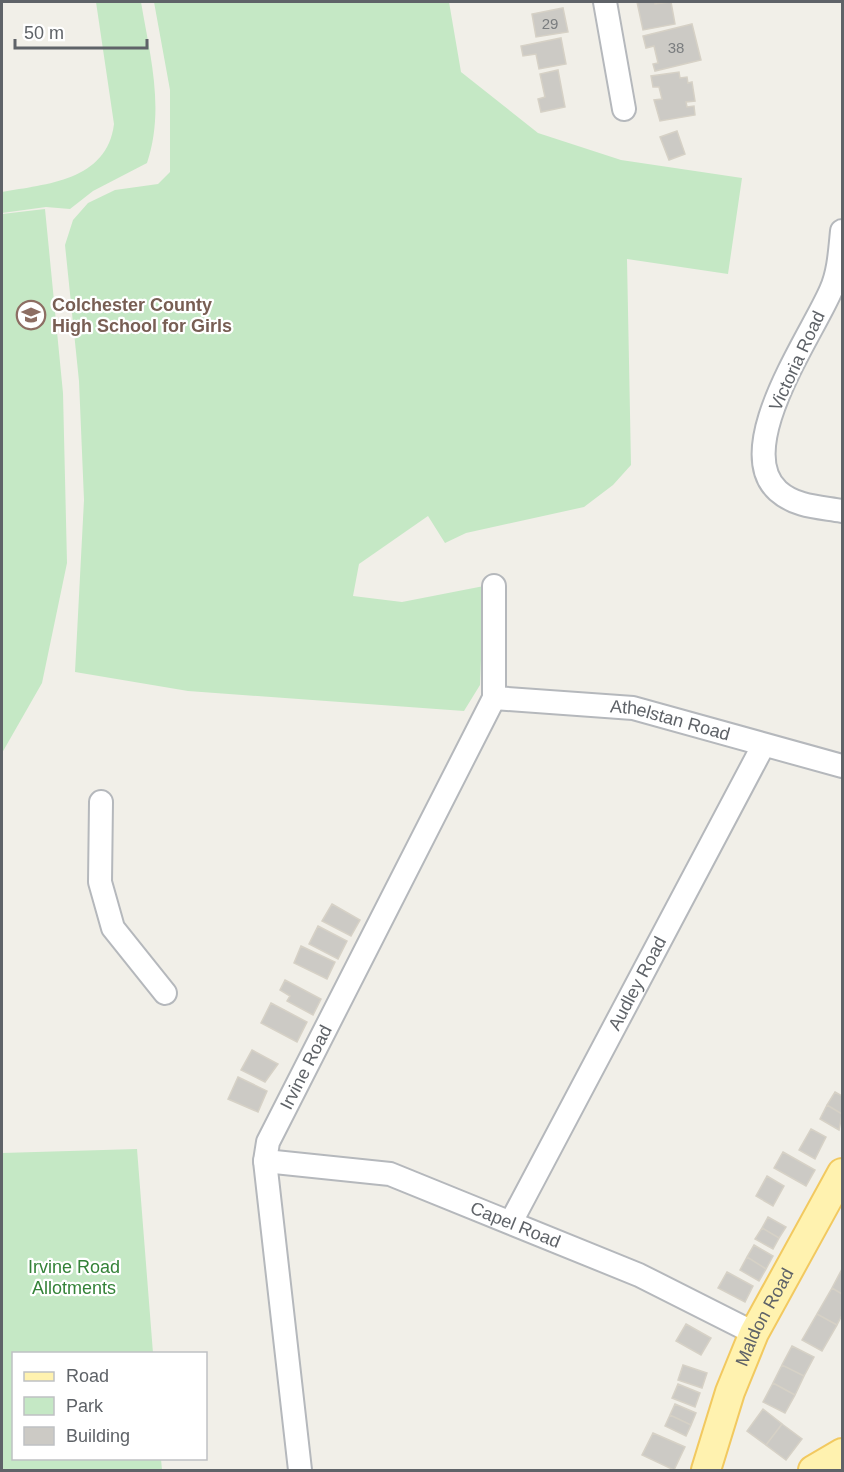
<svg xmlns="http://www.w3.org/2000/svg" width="844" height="1472" viewBox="0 0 844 1472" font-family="Arial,sans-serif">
<rect width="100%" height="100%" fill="#f1efe8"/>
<path fill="#c5e8c5" d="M96,2H141C150,56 165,109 147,163L93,191L70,209L46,207L2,213V192C46,184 107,181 114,124Z
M154,2H449L461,72L538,133L621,160L742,178L728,274L627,259L631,465L613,485L584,507L466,533L445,543L428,516L359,564L353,596L402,602L484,586L480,685L464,711L188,691L75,672L84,500L79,381L65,245L73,220L88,203L115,190L158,184L170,172V90Z
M45,209L63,393L67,563L42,683L2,753V214Z
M137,1149L153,1353L14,1354V1458L161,1459L162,1470H2V1153Z"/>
<path fill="#cccac5" stroke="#d6d1c6" stroke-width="1.5" d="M637,2H655V4L671,2L675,24L643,30Z
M563,8L568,32L536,37L532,14Z
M692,24L701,60L655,71L653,64L658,63L654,46L646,48L643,36Z
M561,38L566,64L539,69L536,54L523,56L521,46Z
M558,70L565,107L541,112L538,99L545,97L540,74Z
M679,72L680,78L687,77L688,83L692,82L695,101L686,102L687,107L694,106L695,115L660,121L654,100L662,99L659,87H653L651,76Z
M677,131L685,154L669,160L660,137Z
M332,904L360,920L351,936L322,921Z
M318,926L347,941L338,959L309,944Z
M301,946L335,962L327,979L294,963Z
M285,980L321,999L313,1015L287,1001L290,996L280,990Z
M271,1003L307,1022L297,1042L261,1023Z
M252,1050L278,1064L265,1082L241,1070Z
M238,1077L267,1091L258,1112L228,1099Z
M835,1092L842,1096V1114L827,1105Z
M827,1105L842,1114L839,1130L820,1119Z
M811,1129L826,1137L815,1159L799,1150Z
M783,1152L815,1170L806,1186L774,1168Z
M767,1176L784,1186L773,1206L756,1196Z
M768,1217L786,1227L779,1238L762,1228Z
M762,1228L779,1238L773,1249L755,1239Z
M754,1245L773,1256L766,1269L747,1257Z
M747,1257L766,1269L759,1281L740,1270Z
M842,1269V1294L832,1288Z
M727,1272L753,1286L745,1302L718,1288Z
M832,1288L842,1294V1315L837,1325L817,1314Z
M817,1314L837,1325L822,1351L802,1340Z
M686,1324L711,1338L701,1355L676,1341Z
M792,1346L814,1357L804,1376L782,1365Z
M683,1365L707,1373L702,1388L678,1380Z
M782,1365L804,1376L795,1395L773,1383Z
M773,1383L795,1395L785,1413L763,1402Z
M678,1384L700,1393L695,1407L672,1398Z
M675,1404L696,1413L691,1425L670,1415Z
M763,1409L782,1424L766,1445L747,1431Z
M670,1415L691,1425L686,1436L665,1426Z
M782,1424L802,1439L786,1460L766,1445Z
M653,1433L685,1447L674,1470L642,1455Z"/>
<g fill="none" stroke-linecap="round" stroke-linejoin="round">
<g stroke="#b5b8bc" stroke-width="26">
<g id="minor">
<path d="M605,2L624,109"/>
<path d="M842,231C840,251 839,272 831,290C812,335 731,448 778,491C796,507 820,507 842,511"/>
<path id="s1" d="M494,698L633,708L842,766"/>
<path d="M101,802L100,882L113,928L165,993"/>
<path id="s2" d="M265,1161L390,1174L639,1275L754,1333"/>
<path id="s3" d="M511,1222L763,746"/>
<path id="s4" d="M300,1470L265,1161L268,1142L494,698V586"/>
</g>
</g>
<g stroke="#f2c960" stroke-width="32">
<g id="major">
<path id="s5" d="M706,1470L730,1392L754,1333L842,1173"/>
<path d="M813,1470L842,1453"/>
</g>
</g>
<use href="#minor" stroke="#fff" stroke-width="22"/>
<use href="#major" stroke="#fff2af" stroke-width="28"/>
</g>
<defs>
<g id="school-ring" transform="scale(1.5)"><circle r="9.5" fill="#fff" stroke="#8d6e63" stroke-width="1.5"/><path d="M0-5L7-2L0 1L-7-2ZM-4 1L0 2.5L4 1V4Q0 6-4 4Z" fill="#8d6e63"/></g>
</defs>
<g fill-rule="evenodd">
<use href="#school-ring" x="31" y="315"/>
</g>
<g text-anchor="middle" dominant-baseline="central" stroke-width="4.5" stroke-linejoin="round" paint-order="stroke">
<g font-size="15" fill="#7a7d7f">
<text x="550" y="23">29</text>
<text x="676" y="47">38</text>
</g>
<g font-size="18" font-weight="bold" fill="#785e54" stroke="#fff" text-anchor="start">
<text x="52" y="305">Colchester County<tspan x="52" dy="21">High School for Girls</tspan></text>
</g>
<g font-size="18" fill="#5f6368" stroke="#fff">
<text transform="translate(797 361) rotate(-65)">Victoria Road</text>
<text stroke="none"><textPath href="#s1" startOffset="178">Athelstan Road</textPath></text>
<text stroke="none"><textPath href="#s3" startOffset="270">Audley Road</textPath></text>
<text stroke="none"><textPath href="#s4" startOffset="414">Irvine Road</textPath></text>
<text stroke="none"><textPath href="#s2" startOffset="261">Capel Road</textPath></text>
<text stroke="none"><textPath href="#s5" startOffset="164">Maldon Road</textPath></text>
</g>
<g font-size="18" fill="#348238" stroke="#fff">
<text x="74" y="1267">Irvine Road<tspan x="74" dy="21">Allotments</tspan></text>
</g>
</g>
<rect width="844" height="1472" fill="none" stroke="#5f6368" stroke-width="6"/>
<rect x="12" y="1352" width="195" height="108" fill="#ffffff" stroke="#bfc1c3" stroke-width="1.5"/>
<rect x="24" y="1372" width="30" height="9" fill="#fff2af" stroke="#bfc1c3" stroke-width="1.5"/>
<text x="66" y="1382" font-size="18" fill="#5f6368">Road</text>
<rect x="24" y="1397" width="30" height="18" fill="#c5e8c5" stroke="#bfc1c3" stroke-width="1.5"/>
<text x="66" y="1412" font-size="18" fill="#5f6368">Park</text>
<rect x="24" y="1427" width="30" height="18" fill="#cccac5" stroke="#bfc1c3" stroke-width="1.5"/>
<text x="66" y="1442" font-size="18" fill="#5f6368">Building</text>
<path d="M15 39v9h132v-9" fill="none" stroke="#5f6368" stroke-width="3"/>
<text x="24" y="39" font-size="18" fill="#5f6368" stroke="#ffffff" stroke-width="4.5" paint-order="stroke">50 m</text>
</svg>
